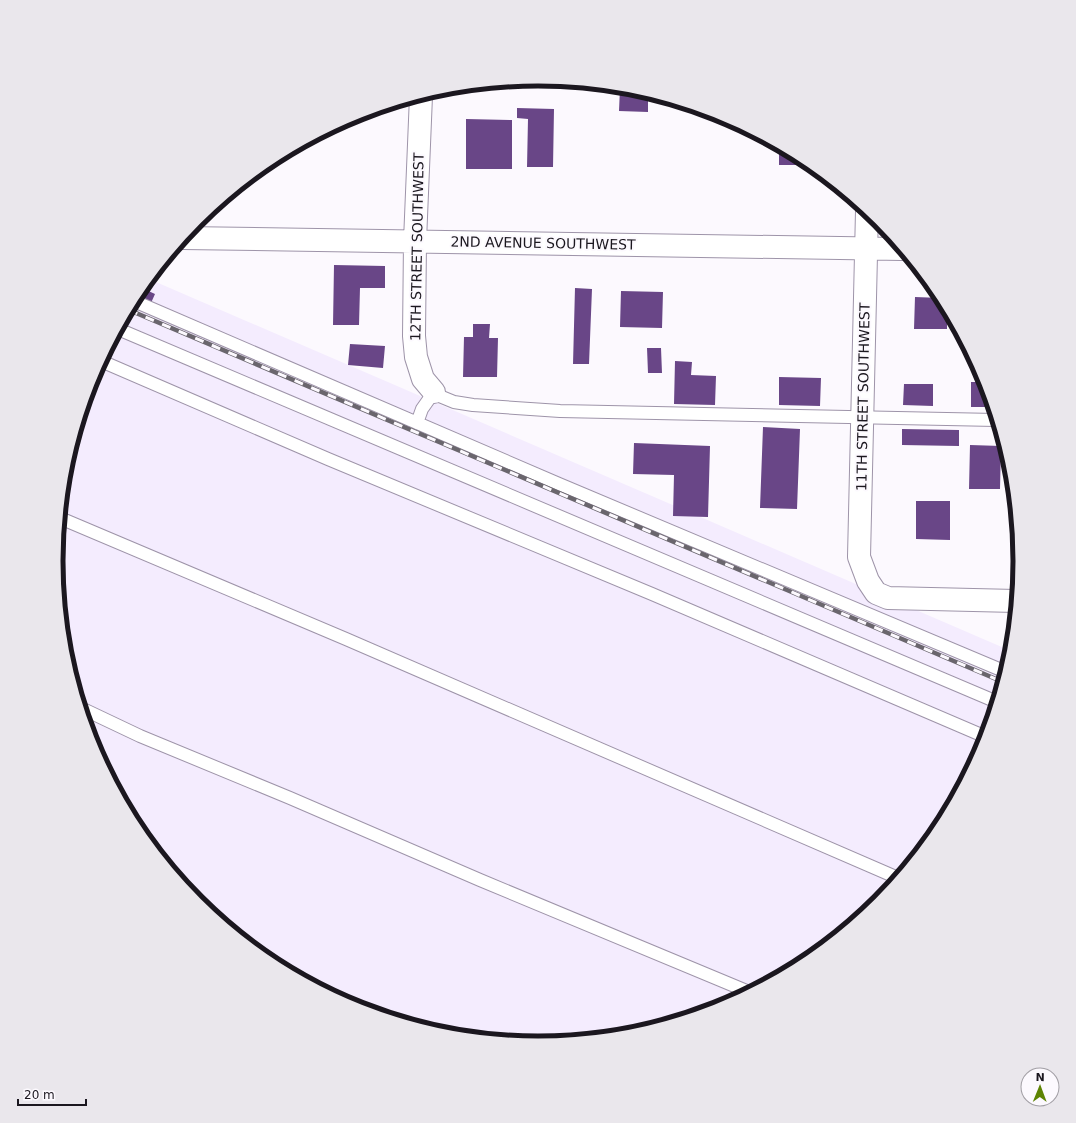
<svg xmlns="http://www.w3.org/2000/svg" width="1076" height="1123" viewBox="0 0 1076 1123" font-family="'DejaVu Sans',sans-serif">
<rect width="100%" height="100%" fill="#fcf9fe"/>
<path fill="#f4ecfe" d="M149,279L1011,651V656L983,746L939,829L879,902L806,962L722,1007L632,1034L538,1043L444,1034L353,1007L270,962L197,902L137,829L93,746L65,655L56,561L65,467L93,377L137,294Z"/>
<path fill="#694687" d="M620,88L632,89L648,94V112L619,111Z
M517,108L554,109L553,167H527L528,119L517,118Z
M466,119L512,120V169H466Z
M779,147L806,161L811,165H779Z
M334,265L385,266V288H360L359,325H333Z
M142,288L155,294L151,303L136,297Z
M575,288L592,289L589,364H573Z
M621,291L663,292L662,328L620,327Z
M915,297L941,298L947,310V329H914Z
M473,324H490L489,338H498L497,377H463L464,337H473Z
M350,344L385,346L383,368L348,365Z
M647,348H661L662,373H648Z
M675,361L692,362L691,375L716,376L715,405L674,404Z
M779,377L821,378L820,406L779,405Z
M971,382H985L992,407H971Z
M904,384H933V406L903,405Z
M763,427L800,429L797,509L760,508Z
M902,429L959,430V446L902,445Z
M634,443L710,446L708,517L673,516L674,475L633,474Z
M970,445L1001,446L1000,489H969Z
M916,501H950V540L916,539Z
M1012,506H1014L1018,539H1012Z"/>
<g fill="none" stroke-linecap="round" stroke-linejoin="round">
<g stroke="#9e94a9" stroke-width="14">
<path id="lane" d="M134,301L559,484L1006,672
M118,329L997,702
M101,361L328,459L652,594L986,737
M417,423L422,409L434,392L437,395L454,402L473,405L560,411L996,420
M60,518L346,639L898,878
M81,708L140,736L290,798L480,880L749,992"/>
</g>
<g stroke="#9e94a9" stroke-width="24">
<path id="street" d="M421,96L415,241L414,336L416,357L423,379L434,392
M867,211L859,557L868,581L876,593L888,598L1016,601
M183,238L902,249"/>
</g>
<use href="#lane" stroke="#fff" stroke-width="12"/>
<use href="#street" stroke="#fff" stroke-width="22"/>
<g stroke="#6a666d" stroke-width="4.5">
<path id="rail" d="M129,310L1003,682"/>
</g>
<use href="#rail" stroke="#fcf9fe" stroke-width="3" stroke-dasharray="9" stroke-linecap="butt"/>
</g>
<g text-anchor="middle" dominant-baseline="central" stroke-width="4" stroke-linejoin="round" paint-order="stroke">
<g font-size="14" fill="#1b171f" stroke="#fcf9fe">
<text transform="translate(543 243) rotate(1)">2ND AVENUE SOUTHWEST</text>
<text transform="translate(417 247) rotate(-89)">12TH STREET SOUTHWEST</text>
<text transform="translate(863 397) rotate(-89)">11TH STREET SOUTHWEST</text>
</g>
</g>
<path d="M0 0H1076V1123H0ZM63 561a475 475 0 1 1 950 0a475 475 0 1 1-950 0Z" fill="#eae7ec" fill-rule="evenodd"/>
<path fill="none" stroke="#1b171f" stroke-width="5" d="M63 561a475 475 0 1 1 950 0a475 475 0 1 1-950 0Z"/>
<g transform="translate(1040 1087) rotate(1)"><circle r="19" fill="#fcf9fe" stroke="#a29fa5"/>
<path d="M0-3L7 15L0 10L-7 15Z" fill="#5d8303"/>
<text y="-6" font-size="11" font-weight="bold" text-anchor="middle" fill="#1b171f">N</text>
</g>
<path d="M18 1099v6h68v-6" fill="none" stroke="#1b171f" stroke-width="2"/>
<text x="24" y="1099" font-size="12" fill="#1b171f" stroke="#fcf9fe" stroke-width="3" paint-order="stroke">20 m</text>
</svg>
